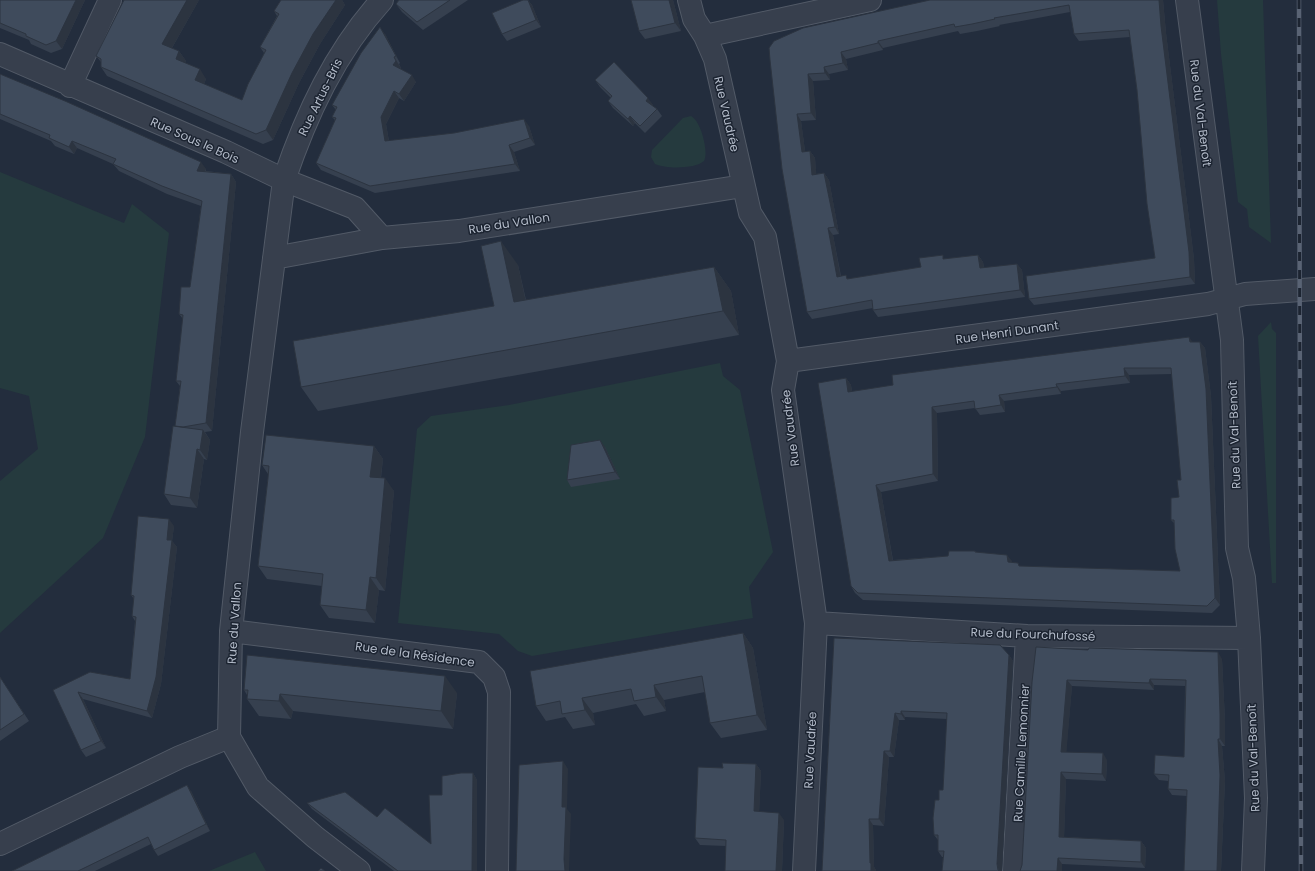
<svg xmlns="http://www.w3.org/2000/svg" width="1315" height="871" viewBox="0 0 1315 871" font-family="Poppins,sans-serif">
<rect width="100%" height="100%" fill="#232d3d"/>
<path fill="#253a3e" d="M1217,0H1263L1271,243L1249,227L1247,209L1238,202L1221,54Z
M691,116C701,121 709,152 704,161C695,169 666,169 655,164L651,157L652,150L683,118Z
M0,172L124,223L132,204L169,233L145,437L103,538L0,633V481L38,449L29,396L0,388Z
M1271,322L1272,329L1276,333V583H1272L1258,336Z
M720,363L723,376L740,390L773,552L749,587L753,618L532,656L518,651L499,634L398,623L417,429L431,416L509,405Z
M255,852L266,871H209Z"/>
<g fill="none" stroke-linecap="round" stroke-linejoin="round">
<g stroke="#525a67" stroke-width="24">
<path id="minor" d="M689,0L694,19L705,36L715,59L750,213L765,237L788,361L783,390L816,623L804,871
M1187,0L1232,340L1237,548L1244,578L1249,638L1256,798L1253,871
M705,36L870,0
M0,54L226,152L284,180L355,208L382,238
M70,86L110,0
M274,258L382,238L459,231L743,186
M788,361L1208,304L1245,294L1315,289
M816,623L1027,636L1249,638
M231,631L479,662L494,677L499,692L497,871
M229,737L231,631L252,432L284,180C306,115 335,52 382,0
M229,737L258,787L315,837L359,871
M0,844L180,757L229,737
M1014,871L1027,636"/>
</g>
<use href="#minor" stroke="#373f4d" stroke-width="22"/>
<g stroke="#596374" stroke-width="4.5">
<path id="rail" d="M1299,0L1301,871"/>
</g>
<use href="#rail" stroke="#1c2431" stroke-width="3" stroke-dasharray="9" stroke-linecap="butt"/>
</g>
<path fill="#36404f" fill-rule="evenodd" d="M0,0H85L62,49L51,53L31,44L29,40L0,28Z
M199,0L172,48L179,51L186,61L185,63L206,79L204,84L242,100L264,53L260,47L277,16L274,11L281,0H342L345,5L320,44L299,83L273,140L263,144L107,76L101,67V62L96,56Z
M399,0H468L423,30L402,12L396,4Z
M523,0H528L532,5L541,27L507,41L502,34Z
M673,0L681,31L645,39L639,31Z
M930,0H1163L1166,33L1194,259L1195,284L1034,305L1029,299L1155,258L1137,90L1130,37L1079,41L1074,34L1070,12L999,25L1000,26L977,31L960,34L958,31L883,48V50L846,59L848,70L829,74L830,80L813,81L816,120L801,121L805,151H810L815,158L816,174L824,173L829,180L839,234L833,235L841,276L849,279L921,267L945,259L978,255L983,262L984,268L1017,264L1022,270L1025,297L878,317L873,310V308L812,319L807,312L770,60Z
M385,34L400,63L399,64L401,68L400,69L416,82L404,101L399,98L386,124L389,141L529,126L535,145L514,152L520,171L375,193L321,170L316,163L335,120L332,117L336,110L332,105Z
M0,74L206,169V171L231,174L236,182L212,431L205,432L210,440L207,460L204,459L197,508L171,505L164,494L175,426L180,386L176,381L183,319L179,314L190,287L201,206L167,194L119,171L113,164L77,148L74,154L55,146L51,141L0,119Z
M595,80L653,105L652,106L657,109L662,116L645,133L635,123L633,126L613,108L608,101L611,98L600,87Z
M518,265L526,300L714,267L731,291L739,335L318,411L301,387L494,306Z
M1193,342H1200L1205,348L1211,396L1220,605L1212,613L863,600L855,593L851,586L846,378L851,385L852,392ZM1172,374L1181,480L1179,497L1171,520L1174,523L1180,571L1020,566L1012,563V561L976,552L975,551L948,556L893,560L881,492L938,481L937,413L975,408L980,415L1005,412L1004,401L1061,394V391L1130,383L1129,375Z
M374,446L383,459L381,478L394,491L385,591L379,590L375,623L329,618L320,605L322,586L267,579L258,566L268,478V474L262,465Z
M605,447L620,479L571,487L567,480Z
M174,526L172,541L177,547L161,684L152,718L83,699L106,748L86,757L81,750L53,690L130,679L135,621L132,616L134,599L131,595Z
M743,633L753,648L767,730L721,738L710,723L705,692L664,700L666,711L644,716L636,704L593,713L595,725L573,729L565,717L546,721L536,706Z
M834,638L1009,655L1013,661L1002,871H942L943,857H942L938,851V840L934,835L939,800L943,790L947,719L905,717V720H899L894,757H889L884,826L873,825L874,867L876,870L822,871Z
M1222,659L1225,721V746H1222L1225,781L1221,871H1184L1187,796L1172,795L1168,789V781L1159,780L1154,774L1184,757L1185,686L1154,685V690L1072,686L1066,752L1107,760L1106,781L1066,779L1064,837L1141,841L1146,848L1145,868L1062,864L1022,865L1032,682Z
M0,677L29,721L0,741Z
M244,690L457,693L453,729L293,711L291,719L259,716L247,699V695Z
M756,764L761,771L759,812L784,820L782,871H725L726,846L700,845L695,838L723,768Z
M473,773L477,780V871H394L312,809L307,803L431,844L442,795Z
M191,791L210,831L158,856L154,850L151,844L95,871H12Z"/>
<path fill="#2c3440" d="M76,0H85L62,49L56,41Z
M187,0H199L169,53L162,44Z
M336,0H342L345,5L320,44L299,83L273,140L266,130L292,73L313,34Z
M528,0L532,5L541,27L536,20Z
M669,0H673L681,31L675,23Z
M1159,0H1163L1166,33L1194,259L1195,284L1190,277L1161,26Z
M380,27L385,34L400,63L396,56Z
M878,41L883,48V50L878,43Z
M179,51L186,61L183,68L176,59Z
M841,52L846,59L848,70L843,63Z
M394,57L401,68L398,72L393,65Z
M824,67L829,74L830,80L825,73Z
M200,69L206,79L202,89L195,80Z
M808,74L813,81L816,120L811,113Z
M412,75L416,82L404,101L399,94Z
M394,91L399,98L386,124L390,148L385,141L381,117Z
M648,98L653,105L651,108L646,101Z
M797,114L801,121L806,158L802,152Z
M630,116L635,123L633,126L628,119Z
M524,119L529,126L535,145L530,138Z
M72,141L77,148L74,154L69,147Z
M509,145L514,152L520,171L515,164Z
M810,151L815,158L817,181L812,175Z
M201,162L206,169L203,178L197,171Z
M824,173L829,180L839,234L835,227Z
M231,174L236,182L212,431L206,423Z
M828,228L833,235L842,284L837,277Z
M501,241L518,265L531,326L514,302Z
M978,255L983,262L985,275L980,268Z
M1017,264L1022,270L1025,297L1020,290Z
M714,267L731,291L739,335L723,311Z
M1189,337L1194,344L1190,342Z
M1200,342L1205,348L1211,396L1220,605L1215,598Z
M1124,368L1129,375L1130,383L1125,376Z
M846,378L851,385L853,399L848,392Z
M1056,384L1061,391V394L1057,387Z
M999,395L1004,401L1005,412L1001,405Z
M932,407L937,413L938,481L933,474Z
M203,430L210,440L207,460L200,450Z
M600,440L605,447L620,479L615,472Z
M374,446L383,459L379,490L370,477Z
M197,449L204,459L197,508L190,498Z
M385,478L394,491L385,591L376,578Z
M876,485L881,492L894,568L889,561Z
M169,519L174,526L172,541L177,547L161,684L152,718L147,711Z
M1007,555L1012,561L1013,569L1008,562Z
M370,577L379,590L375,623L366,610Z
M743,633L753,648L767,730L757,715Z
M1218,652L1222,659L1225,721V746L1220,739Z
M1009,655L1013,661L1002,871H999L997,864Z
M445,676L457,693L453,729L441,711Z
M1150,679L1154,685V690L1149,683Z
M1067,680L1072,686L1066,758L1061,752Z
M654,685L664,700L666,711L656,697Z
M78,692L83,699L106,748L101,741Z
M280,694L293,711L291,719L279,701Z
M582,698L593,713L595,725L585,710Z
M901,711L905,717V720L901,714Z
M895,713L899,720L894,757L890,751Z
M1218,739L1222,746L1225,781L1221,871H1217Z
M884,751L889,757L884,826L879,819Z
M1103,753L1107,760L1106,781L1102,774Z
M563,761L568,769L567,809L571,814L569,871H565L562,807Z
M756,764L761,771L759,818L754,811Z
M1061,772L1066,779L1064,843L1059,837Z
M473,773L477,780V871H472Z
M187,785L191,791L210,831L206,824Z
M779,813L784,820L782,871H776Z
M869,819L873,825L874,867L876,870V871H871L870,863Z
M1141,841L1146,848L1145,868L1141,862Z
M1058,858L1062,864V871H1057Z"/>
<path fill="#3f4b5c" stroke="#2c3440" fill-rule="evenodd" d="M0,0H76L56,41L46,45L26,36V34L0,23Z
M124,0H187L162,44L179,51L176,59L200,69L195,80L242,100L248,84L266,50L260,47L279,14L274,11L281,0H336L313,34L292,73L266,130L256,134L101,67V59L96,56Z
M399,0H450L417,22L396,4Z
M523,0H528L536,20L502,34L492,13Z
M631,0H669L675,23L639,31Z
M930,0H1159L1161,26L1189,252L1190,277L1029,299L1026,276L1155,258L1147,204L1137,90L1129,30L1074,34L1069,5L994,18L995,19L972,24L955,27L954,24L878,41V43L841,52L843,63L824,67L825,73L808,74L811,113L797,114L802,152L810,151L812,175L824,173L835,227L828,228L837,277L846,275L847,279L921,267L919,258L943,255V259L978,255L980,268L1017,264L1020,290L873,310L872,300L807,312L782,169L770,60L769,48L774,41L803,28Z
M380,27L396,56L394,57L396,61L393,65L412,75L399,94L394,91L381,117L385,141L454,133L524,119L530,138L509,145L515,164L370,186L316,163L336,118L332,117L337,107L332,105L361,53Z
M614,62L648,98L646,101L657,109L640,126L630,116L628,119L608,101L612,96L595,80Z
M0,74L65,101L201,162L197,171L231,174L206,423L183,427L175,426L181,381H176L183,315L179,314L181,287H190L202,201L162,186L113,164L116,159L72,141L69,147L49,138L50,135L0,114Z
M501,241L514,302L714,267L723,311L301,387L293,341L494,306L481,246Z
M1189,337L1190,342H1200L1206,389L1215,598L1207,606L858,593L851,586L818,383L846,378L848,392L893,385L892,375ZM1124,368H1171L1181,480H1177L1179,497L1171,498V520H1174L1175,549L1180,571L1019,566L1018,563L1008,562L1007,555L975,552V551H949L948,556L889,561L876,485L933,474L932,407L974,401L975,409L1001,405L999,395L1057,387L1056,384L1125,376Z
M173,426L203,430L200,450L197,449L190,498L164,494Z
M266,435L374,446L370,477L385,478L376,578L370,577L366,610L320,605L323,574L258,566L268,478L269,466L262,465Z
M600,440L615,472L567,480L571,445Z
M138,516L169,519L167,540H172L156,677L147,711L78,692L101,741L81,750L53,690L90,672L130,679L136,617L132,616L134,596L131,595Z
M743,633L757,715L710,723L702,676L654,685L656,697L634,701L631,689L582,698L585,710L562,714L560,701L536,706L530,671Z
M834,638L1000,645L1009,655L997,864L998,870L999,871H942L944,851H938V835H934L933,818L935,800H939V790H943L947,713L901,711V714L895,713L890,751H884L879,819H869L870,863H871V871H822Z
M1036,647L1088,650L1089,648L1218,652L1220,714V739H1218L1220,775L1217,871H1184L1187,790L1168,789L1169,775L1154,774L1155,755L1184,757L1186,680L1150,679L1149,683L1067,680L1061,752L1103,753L1102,774L1061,772L1059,837L1141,841V862L1058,858L1057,871H1020L1022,865L1032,682Z
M247,655L445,676L441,711L280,694L279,701L247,699L248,690H244Z
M0,677L24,714L0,730Z
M563,761L562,807H566L564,859L565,871H516L519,765Z
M722,763L756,764L754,811L779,813L776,871H725L726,840L695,838L698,767L723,768Z
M461,773H473L472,871H398L307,803L345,792L377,817L385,808L431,844L429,795H442V776Z
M187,785L206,824L154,850L148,837L78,871H12Z
M321,868L325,871H318Z"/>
<g text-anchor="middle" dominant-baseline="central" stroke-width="3" stroke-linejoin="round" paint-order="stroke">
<g font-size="12" fill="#b2bac8" stroke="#1c2431">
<text transform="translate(320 97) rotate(-64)">Rue Artus-Bris</text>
<text transform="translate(1201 113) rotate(83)">Rue du Val-Benoît</text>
<text transform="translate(727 114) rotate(77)">Rue Vaudrée</text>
<text transform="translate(195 140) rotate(24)">Rue Sous le Bois</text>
<text transform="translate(509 223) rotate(-9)">Rue du Vallon</text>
<text transform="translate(1007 332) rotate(-8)">Rue Henri Dunant</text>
<text transform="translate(790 428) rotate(-97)">Rue Vaudrée</text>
<text transform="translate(1234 435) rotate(-92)">Rue du Val-Benoît</text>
<text transform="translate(234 623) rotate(-86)">Rue du Vallon</text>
<text transform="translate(1033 634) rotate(2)">Rue du Fourchufossé</text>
<text transform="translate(415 654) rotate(8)">Rue de la Résidence</text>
<text transform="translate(810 750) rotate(-87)">Rue Vaudrée</text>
<text transform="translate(1021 753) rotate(-87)">Rue Camille Lemonnier</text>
<text transform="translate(1253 758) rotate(-92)">Rue du Val-Benoît</text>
</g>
</g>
</svg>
